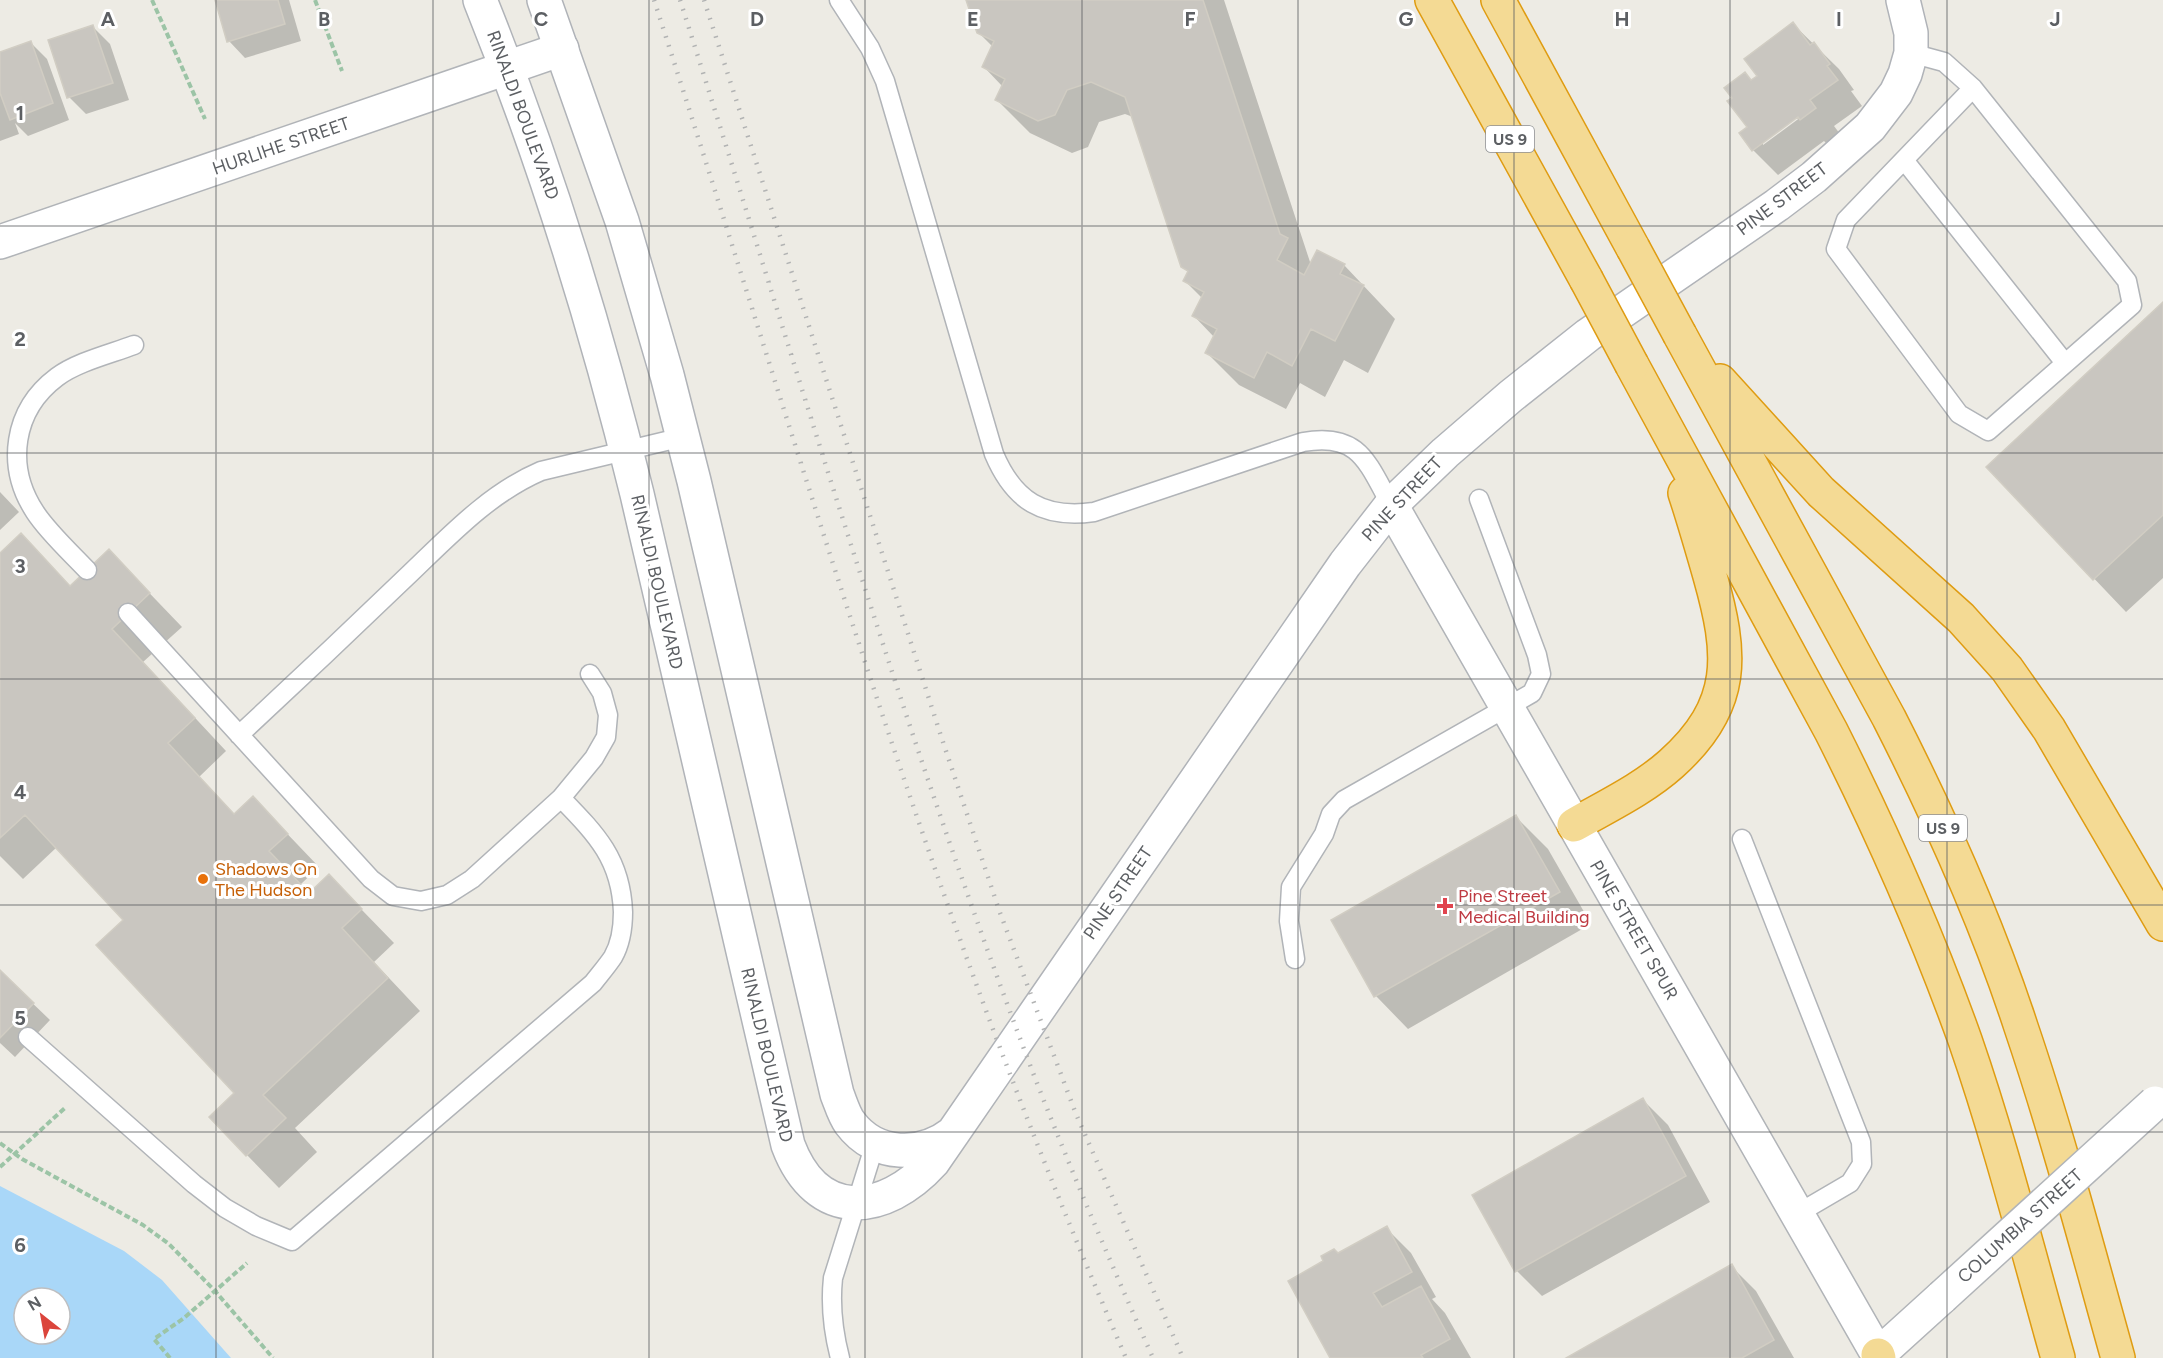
<svg xmlns="http://www.w3.org/2000/svg" width="2163" height="1358" viewBox="0 0 2163 1358" font-family="Figtree,sans-serif">
<rect width="100%" height="100%" fill="#edebe4"/>
<path fill="#a9d7f8" fill-rule="evenodd" d="M0,1186L124,1251L162,1280L231,1358H0ZM24,1298H60V1334H24Z"/>
<path fill="#0003" fill-rule="evenodd" d="M218,0H289L301,41L245,58L229,41Z
M968,0H1224L1311,265H1344L1395,319L1368,373L1344,360L1325,397L1300,383L1286,409L1239,385L1206,352L1214,337L1194,316L1203,299L1185,281L1189,273L1182,266L1133,117L1125,114L1099,122L1088,147L1072,153L1030,133L997,100L1003,87L984,67L993,47L978,32Z
M1793,24L1839,69L1854,90L1851,91L1862,106L1834,126L1840,134L1827,144L1824,141L1778,175L1753,150L1749,127L1734,98L1745,74L1752,81L1759,76ZM1803,111L1805,114L1763,145V141Z
M93,27L110,44L129,100L86,114L69,97Z
M30,42L47,59L69,120L28,136L15,123L19,134L0,141V54Z
M2163,304V578L2126,612L1988,467Z
M0,492L19,512L0,530Z
M21,535L71,587L109,551L182,627L143,662L226,751L199,777L235,815L253,798L319,867L301,884L310,894L329,876L394,943L374,962L420,1011L295,1128L317,1152L279,1188L247,1155L236,1093L126,920L57,847L23,879L0,856V555Z
M1516,817L1548,849L1591,924L1408,1029L1376,996L1333,921Z
M0,972L50,1020L15,1057L0,1043Z
M1643,1100L1668,1125L1710,1202L1542,1296L1517,1271L1474,1196Z
M1386,1228L1411,1253L1436,1297L1432,1299L1445,1313L1471,1358H1332L1338,1254Z
M1731,1266L1756,1291L1794,1358H1569Z"/>
<path fill="#c9c6c0" stroke="#d1cdc3" stroke-width="1.5" d="M215,0H278L285,24L227,42Z
M966,0H1203L1280,234L1288,238L1277,260L1304,275L1317,250L1345,264L1340,274L1364,285L1335,341L1311,329L1292,366L1267,352L1254,378L1205,353L1217,329L1192,316L1204,292L1183,281L1188,271L1181,267L1125,97L1091,82L1067,90L1055,115L1038,121L995,100L1005,79L982,67L994,41L977,33Z
M1793,22L1810,45L1814,42L1830,64L1827,66L1838,80L1810,100L1816,108L1800,120L1798,117L1752,151L1739,133L1747,127L1727,101L1732,98L1724,88L1745,72L1751,80L1757,76L1744,59Z
M93,25L113,83L67,98L48,40Z
M31,41L53,103L10,120L0,93V52Z
M2163,302V515L2093,580L1986,467Z
M21,533L70,586L109,549L150,593L112,629L195,718L168,743L234,814L253,796L288,834L269,851L309,893L329,874L362,909L342,928L388,978L263,1095L286,1118L246,1156L209,1117L234,1093L96,945L123,920L25,815L0,838V553Z
M1516,815L1560,892L1374,997L1331,920Z
M0,970L34,1003L0,1038Z
M1643,1098L1686,1176L1515,1272L1472,1195Z
M1387,1226L1412,1272L1373,1293L1382,1307L1421,1286L1450,1339L1421,1355L1423,1358H1330L1288,1281L1323,1261L1321,1256L1334,1249L1338,1253Z
M1732,1264L1774,1340L1742,1358H1566Z"/>
<g fill="none" stroke-linecap="round" stroke-linejoin="round">
<g stroke="#b1b4b8" stroke-width="21">
<path id="lane" d="M839,0L870,48L885,81L994,454C1014,501 1043,519 1094,512L1303,442C1359,432 1367,462 1391,505
M1911,53L1944,62L1973,88L2127,281L2132,305L1988,431L1959,414L1836,249L1846,220L1973,88
M1904,160L2065,363
M87,570C70,552 48,532 35,512C5,466 13,410 57,377C77,362 110,354 134,345
M128,613L371,879L393,896L421,901L447,895L472,879L561,798L594,758L606,737L608,715L602,693L590,674
M239,735C293,685 346,635 399,584C443,543 485,495 541,471L683,437
M1742,839L1861,1142L1862,1164L1850,1183L1797,1214
M1295,959L1289,921L1291,887L1324,834L1331,814L1344,800L1532,693L1541,674L1537,655L1479,499
M28,1037L194,1184L225,1208L256,1226L292,1241L593,983C600,974 607,966 613,957C621,943 623,928 623,912C621,859 596,834 561,798
M840,1358C833,1331 830,1306 833,1278L875,1144"/>
</g>
<g stroke="#b1b4b8" stroke-width="36">
<path id="street" d="M0,242L562,49
M1391,505L1878,1355L1942,1297"/>
</g>
<g stroke="#b0b3b8" stroke-width="36">
<path id="secondary" d="M480,0C545,161 596,326 637,494L788,1145C817,1222 884,1216 933,1162L1345,564L1391,505L1445,453L1511,396L1588,335L1777,205L1814,177L1870,127L1896,93L1905,74L1911,53V33L1903,0
M544,0L622,221L667,375L694,481L837,1094C841,1104 844,1115 850,1123C876,1158 922,1157 953,1133"/>
</g>
<g stroke="#df9c12" stroke-width="36">
<path id="highway" d="M1432,0L1586,279
M1498,0L1633,248
M1680,335L1889,718C1940,818 1986,920 2021,1027C2058,1136 2087,1247 2118,1358
M1632,365L1831,731C1882,832 1927,934 1965,1040C2001,1144 2028,1252 2058,1358
M1720,381L1821,492L1961,618L2007,669L2049,729L2163,924
M1574,825C1607,806 1643,789 1671,764C1737,705 1732,654 1710,576C1702,548 1694,520 1685,493
M1878,1355L1879,1358"/>
</g>
<path stroke="#9cc4a6" stroke-width="4" stroke-dasharray="6 3" stroke-linecap="butt" d="M152,0L205,119
M315,0L342,71
M0,1143L22,1159L143,1225L169,1244L215,1291L273,1358
M0,1167L66,1107
M170,1358L154,1339L184,1318L247,1263"/>
<use href="#lane" stroke="#fff" stroke-width="18"/>
<use href="#street" stroke="#fff" stroke-width="33"/>
<use href="#secondary" stroke="#fff" stroke-width="33"/>
<use href="#highway" stroke="#f4da94" stroke-width="33"/>
<path stroke="#b2b3b3" stroke-width="4.5" stroke-dasharray="1.5 8" stroke-linecap="butt" d="M654,0C764,339 864,682 988,1016C1031,1131 1077,1245 1126,1358
M680,0C795,360 900,725 1035,1078C1072,1173 1112,1266 1153,1358
M704,0L940,733L999,910L1076,1114L1183,1358"/>
<g stroke="#b1b4b8" stroke-width="36" stroke-linecap="butt">
<path id="street-bridge" d="M1942,1297L2155,1103"/>
</g>
<g stroke="#df9c12" stroke-width="36" stroke-linecap="butt">
<path id="highway-bridge" d="M1633,248L1680,335
M1586,279L1632,365"/>
</g>
<use href="#street-bridge" stroke="#fff" stroke-width="33"/>
<use href="#highway-bridge" stroke="#f4da94" stroke-width="33"/>
</g>
<path fill="none" stroke="#5c5f63" stroke-width="1.5" stroke-opacity="0.55" d="M216,0V1358M433,0V1358M649,0V1358M865,0V1358M1082,0V1358M1298,0V1358M1514,0V1358M1730,0V1358M1947,0V1358M0,226H2163M0,453H2163M0,679H2163M0,905H2163M0,1132H2163"/>
<circle fill="#e8710a" stroke="#fff" stroke-width="2" cx="203" cy="879" r="6"/>
<path fill="#e0444e" stroke="#fff" stroke-width="2" d="M1442 897h6v6h6v6h-6v6h-6v-6h-6v-6h6z"/>
<g text-anchor="middle" dominant-baseline="central" stroke-width="6" stroke-linejoin="round" paint-order="stroke">
<g fill="#fff" stroke="#8d8f92" stroke-width="1.5">
<rect x="1486" y="126" width="48" height="26" rx="4.5"/>
<rect x="1919" y="815" width="48" height="26" rx="4.5"/>
</g>
<g font-size="16" font-weight="bold" fill="#5c5f63">
<text x="1510" y="139">US 9</text>
<text x="1943" y="828">US 9</text>
</g>
<g font-size="18" fill="#5c5f63" stroke="#fff">
<text transform="translate(523 115) rotate(70)">RINALDI BOULEVARD</text>
<text transform="translate(281 146) rotate(-19)">HURLIHE STREET</text>
<text transform="translate(1782 199) rotate(-37)">PINE STREET</text>
<text transform="translate(1402 499) rotate(-47)">PINE STREET</text>
<text transform="translate(657 582) rotate(77)">RINALDI BOULEVARD</text>
<text transform="translate(1118 893) rotate(-56)">PINE STREET</text>
<text transform="translate(1634 930) rotate(60)">PINE STREET SPUR</text>
<text transform="translate(767 1055) rotate(77)">RINALDI BOULEVARD</text>
<text transform="translate(2020 1226) rotate(-42)">COLUMBIA STREET</text>
</g>
<g font-size="18" fill="#c56008" stroke="#fff" text-anchor="start">
<text x="215" y="869">Shadows On<tspan x="215" dy="21">The Hudson</tspan></text>
</g>
<g font-size="18" fill="#be3a42" stroke="#fff" text-anchor="start">
<text x="1458" y="896">Pine Street<tspan x="1458" dy="21">Medical Building</tspan></text>
</g>
</g>
<g font-size="20" text-anchor="middle" font-weight="bold" fill="#5c5f63" stroke="#fff" stroke-width="6" stroke-linejoin="round" paint-order="stroke">
<text x="108" y="26">A</text>
<text x="324" y="26">B</text>
<text x="541" y="26">C</text>
<text x="757" y="26">D</text>
<text x="973" y="26">E</text>
<text x="1190" y="26">F</text>
<text x="1406" y="26">G</text>
<text x="1622" y="26">H</text>
<text x="1839" y="26">I</text>
<text x="2055" y="26">J</text>
<text x="20" y="120">1</text>
<text x="20" y="346">2</text>
<text x="20" y="573">3</text>
<text x="20" y="799">4</text>
<text x="20" y="1025">5</text>
<text x="20" y="1252">6</text>
</g>
<g transform="translate(42 1316) rotate(329)"><circle r="28" fill="#ffffff" stroke="#bebfc1" stroke-width="1.5"/>
<path d="M0-4.5L10 22L0 15L-10 22Z" fill="#db453c"/>
<text y="-9" font-size="16" font-weight="bold" text-anchor="middle" fill="#5c5f63">N</text>
</g>
</svg>
